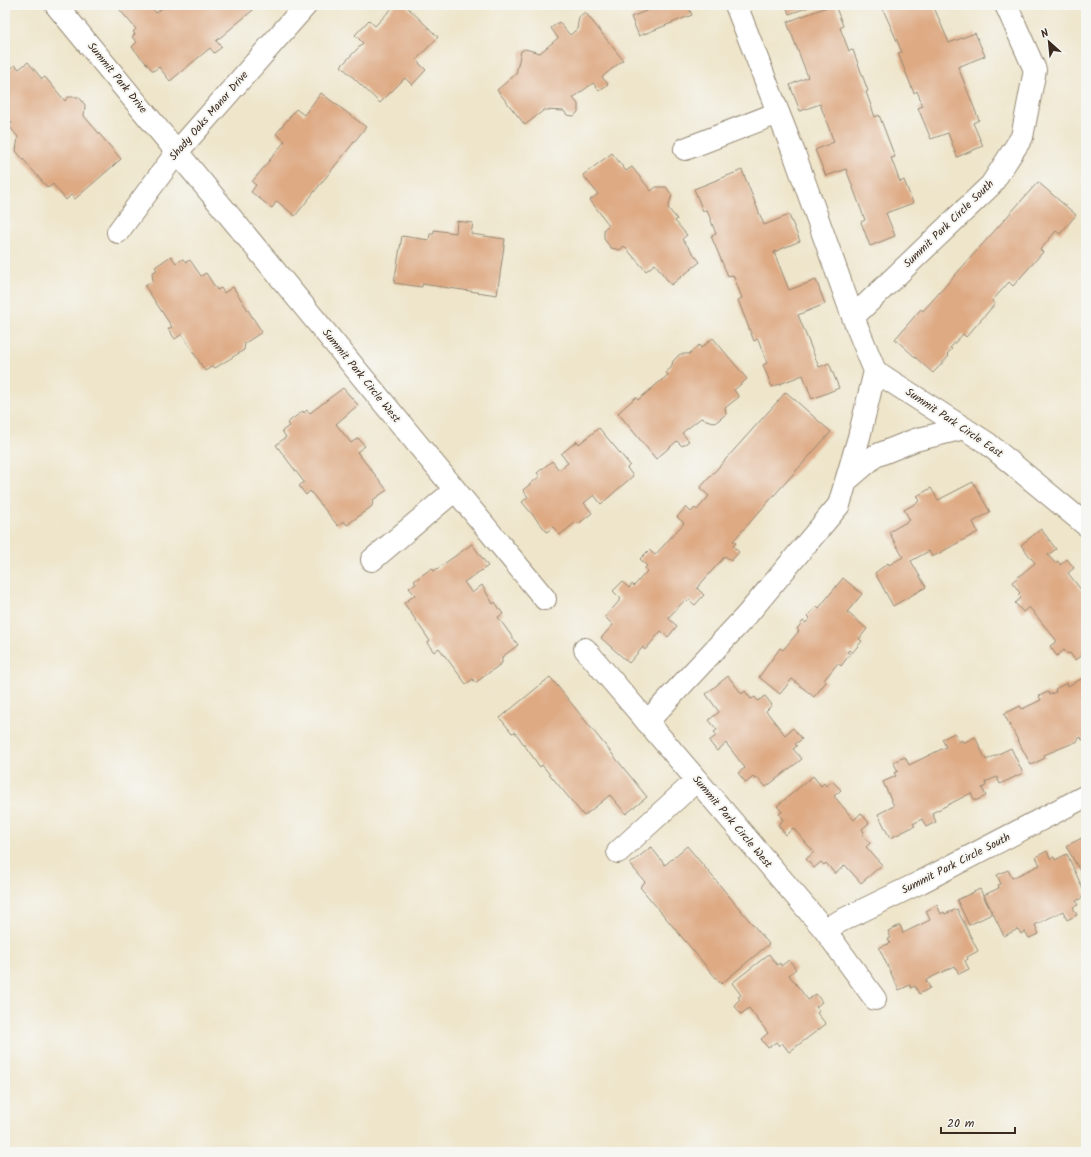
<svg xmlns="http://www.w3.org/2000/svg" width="1091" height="1157" viewBox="0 0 1091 1157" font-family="Kalam,sans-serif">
<rect width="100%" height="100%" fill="#f6f6f2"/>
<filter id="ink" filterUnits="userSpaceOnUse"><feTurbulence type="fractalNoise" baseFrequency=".025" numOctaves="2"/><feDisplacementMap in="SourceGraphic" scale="8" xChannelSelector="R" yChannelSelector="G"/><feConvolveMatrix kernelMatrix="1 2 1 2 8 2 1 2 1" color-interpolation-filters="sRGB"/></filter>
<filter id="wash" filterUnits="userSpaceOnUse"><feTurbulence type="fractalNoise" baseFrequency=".012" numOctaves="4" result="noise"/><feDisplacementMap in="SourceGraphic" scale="16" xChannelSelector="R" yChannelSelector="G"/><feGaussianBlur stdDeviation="0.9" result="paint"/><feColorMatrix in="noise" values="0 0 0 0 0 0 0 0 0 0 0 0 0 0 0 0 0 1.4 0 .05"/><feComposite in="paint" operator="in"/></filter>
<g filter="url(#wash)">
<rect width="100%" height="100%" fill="#eee5ca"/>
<g id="blocks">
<path fill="#deaa84" d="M126,5H150L156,13L166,5H248L253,10L216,41L222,47L214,53L210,48L170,81L159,67L153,71L132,47L137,42L132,37L135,34L133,32L136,29L120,10Z
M395,5H405L438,37L416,60L426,70L412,85L405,78L380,103L341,66L363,43L355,35L369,20L375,26Z
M661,5H688L692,15L639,36L631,17Z
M786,5H815L789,14Z
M832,5H835L843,26L840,28L849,51L853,50L868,91L866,92L875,117L879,115L895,157L891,158L900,182L904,180L913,203L886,213L895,236L870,246L861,222L865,220L846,169L826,176L815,150L834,142L820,104L800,111L790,85L808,77L787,22Z
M881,5H933L949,43L975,33L985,56L958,67L979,120L973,123L983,146L957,157L948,133L931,139L918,108L923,106L917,91L914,93L898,53L902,52Z
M585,12L623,60L602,77L608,84L599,91L593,83L573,98L578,104V112L574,116L567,115L564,111L544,110L525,125L497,90L516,74L521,51L525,49L540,53L558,38L551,28L559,22L570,35L577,29L579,17Z
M28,62L42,79L45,77L65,101L68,97H79L85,105L84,116L121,159L75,199L71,195L66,200L53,184L48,188L16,151L18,137L9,126L12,123L5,114V74L15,65L19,69Z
M321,93L366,127L295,216L277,201L272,208L251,192L256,185L252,182L285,141L276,134L296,109L304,115Z
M612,153L626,171L632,167L651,191L656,187H666L672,195L668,208L677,219L675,221L687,235L682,239L700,262L671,285L655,264L646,271L624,246L620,250L611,248L604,239V229L609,225L590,200L598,194L583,175Z
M742,170L764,225L789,215L800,241L774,252L789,290L816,280L825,304L798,315L819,367L829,363L839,388L812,399L803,375L772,387L763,365L767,363L758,339L754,341L738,300L742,298L733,275L728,276L711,236L716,234L707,210L703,211L694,189Z
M1038,182L1076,215L1060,234L1056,231L1040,250L1043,252L1013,286L1009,282L992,301L995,304L966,337L963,334L950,348L952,349L947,354L949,356L933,373L895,339L921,309L923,311Z
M457,221L473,223L471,234L505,239L497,295L422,284V287L394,283L402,236L429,240L430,234H434V230L456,233Z
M171,256L176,263L183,259L186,262L190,260L201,276L206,273L217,290L221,288L224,293L233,287L262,332L245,343L244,350L215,368L213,366L205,371L182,334L175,339L168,329L172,327L145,286L153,281L152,273L157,270L155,267Z
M713,338L747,379L734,390L739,397L725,408L726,414L715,423L701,418L682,433L689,441L682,446L677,441L656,459L618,413L636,397L638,400L668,375L666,372L671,368L673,361L680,354H689L699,345L701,348Z
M343,388L358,405L336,424L351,443L358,438L365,446L357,452L387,490L373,500L372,506L347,525L344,521L338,526L310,491L306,495L299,486L304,482L276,445L286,437L282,431L289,426L287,423L303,411L304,413L307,410L310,413Z
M786,392L831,432L733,541L736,543L733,546L739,552L731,561L725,556L697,588L704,595L695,605L689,600L686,603L684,601L668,618L677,626L668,637L661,631L645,650L643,647L629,663L601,638L613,625L605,617L621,599L613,591L622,582L629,588L632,584L634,586L647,571L645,568L647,566L640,559L649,550L655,555L684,523L677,517L686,507L691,512L695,508L697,510L709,496L700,488Z
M599,428L630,465L627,468L633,476L601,504L594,495L584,503L592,513L578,524L576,522L560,535L553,527L547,532L522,502L528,497L523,490L540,476L537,473L552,461L559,470L568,463L561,454L577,441L579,444Z
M973,482L990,512L973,522L978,532L932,557L929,551L911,561L926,587L893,606L875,573L888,563L889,565L903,557L889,532L910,520L904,510L920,501L917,496L931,488L938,500Z
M1041,529L1056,549L1048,555L1055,563L1058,561L1060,565L1067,559L1074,568L1068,573L1086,596V652L1075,660L1070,653L1068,654L1064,650L1057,656L1050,646L1057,641L1029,607L1023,612L1015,603L1021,598L1018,595L1020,593L1012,582L1035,563L1021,545Z
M472,544L488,566L464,582L472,593L482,585L493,604L495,602L503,614L498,617L518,645L502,657V663L475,683L473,679L466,684L439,648L434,652L427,643L430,641L404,603L415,595L409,588L416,584L414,581L432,568L434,571Z
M843,578L862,594L847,612L867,629L859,639L862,641L852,653L849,650L847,652L850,654L841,666L838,663L824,680L826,682L814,697L792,679L780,694L759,677L780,648L783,650L799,631L797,629L803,621L806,623L810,618L808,616L817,606L819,608Z
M728,676L742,694L745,691L751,699L755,697L758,701L765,696L772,705L766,711L785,735L793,728L802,739L795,744L797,746L793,749L802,759L766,787L758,778L755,779L753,777L746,783L738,773L745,768L726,743L717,751L709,741L717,735L714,732L717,730L709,720L719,712L706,694Z
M550,677L647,797L626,814L610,795L584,816L542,765L540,767L515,732L512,733L500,718Z
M1081,679L1086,689V738L1082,740L1081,737L1078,739V741L1044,755L1045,758L1031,765L1004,714L1020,706L1022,709L1041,700L1039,696L1048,692L1049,695L1056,692L1055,689L1067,683L1068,686Z
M955,733L959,742L962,740L963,743L975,737L986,760L1011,748L1023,773L1000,784L997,777L985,782L986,786L982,788L986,796L975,801L971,793L932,813L936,822L926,827L922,819L913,824L915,826L890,838L878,814L894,806L883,782L896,776L894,773L898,771L893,762L905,757L909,765L946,747L942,739Z
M813,776L821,786L824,783L826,786L832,781L841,790L834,796L854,820L861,813L869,823L862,829L864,832L862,834L870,843L866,847L882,865L861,883L845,865L835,874L826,863L824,865L821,862L814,868L806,859L814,852L793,828L786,835L778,825L783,820L779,814L782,812L777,806Z
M1086,836V868L1080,871L1066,846Z
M687,846L769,944L721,984L640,887L645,882L630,864L651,847L665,865Z
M1047,851L1050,858L1054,857L1055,860L1067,854L1086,896L1076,901L1078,905L1073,907L1077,915L1067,920L1063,911L1035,925L1039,934L1029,938L1025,931L1021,934L1018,929L1004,936L984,895L999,888L998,885L1001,884L997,875L1008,870L1012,878L1040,865L1036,857Z
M980,889L992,914L969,925L957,900Z
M937,905L941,914L944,912L945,914L957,909L978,951L967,957L968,959L965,961L969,969L959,974L955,966L926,980L930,988L919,994L915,986L911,988L910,985L899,990L879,948L890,943L888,939L891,938L888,931L900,925L903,933L930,920L926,911Z
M769,954L777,965L780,963L781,966L789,960L796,969L789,975L808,1000L816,994L822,1002L816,1007L819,1011L817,1013L826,1024L789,1052L782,1043L779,1046L776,1042L768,1048L761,1039L768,1033L749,1008L741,1014L734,1005L740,999L738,997L741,995L732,983Z"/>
</g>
</g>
<g filter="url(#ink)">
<use href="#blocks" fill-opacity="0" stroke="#948874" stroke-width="1"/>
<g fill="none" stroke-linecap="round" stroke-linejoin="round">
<g stroke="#948874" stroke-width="24">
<path id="minor" d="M56,5L545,599
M685,149L778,113
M118,232L177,152L306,5
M853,317L991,185L1022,137L1035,70L1006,5
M875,371L987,443L1086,525
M846,481L875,456L915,440L964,428
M372,560L455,490
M585,649L824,929L875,999
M647,722L746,616L839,505L859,437L875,371L853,317L794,153L736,5
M618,852L697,780
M824,929L921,882L1086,796"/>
</g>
<use href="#minor" stroke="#fff" stroke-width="22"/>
</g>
</g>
<g text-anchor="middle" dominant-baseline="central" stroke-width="4" stroke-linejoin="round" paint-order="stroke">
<g font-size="11" fill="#3b2a1e" stroke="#f6f6f2">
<text transform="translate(117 78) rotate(51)">Summit Park Drive</text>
<text transform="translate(209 116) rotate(-49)">Shady Oaks Manor Drive</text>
<text transform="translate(949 224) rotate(-44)">Summit Park Circle South</text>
<text transform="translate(361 376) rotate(51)">Summit Park Circle West</text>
<text transform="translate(954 423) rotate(34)">Summit Park Circle East</text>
<text transform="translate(732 822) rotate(50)">Summit Park Circle West</text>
<text transform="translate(956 864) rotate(-27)">Summit Park Circle South</text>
</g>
</g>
<rect width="1091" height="1157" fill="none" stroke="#f6f6f2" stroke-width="20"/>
<g transform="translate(1049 42) rotate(333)" stroke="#f6f6f2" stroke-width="3" paint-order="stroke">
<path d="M0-3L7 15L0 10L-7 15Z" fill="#3b2a1e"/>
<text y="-6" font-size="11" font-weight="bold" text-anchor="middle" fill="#3b2a1e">N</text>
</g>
<path d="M941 1127v6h74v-6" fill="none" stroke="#3b2a1e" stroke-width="2"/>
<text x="947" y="1127" font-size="12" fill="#3b2a1e" stroke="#f6f6f2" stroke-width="3" paint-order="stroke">20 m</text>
</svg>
